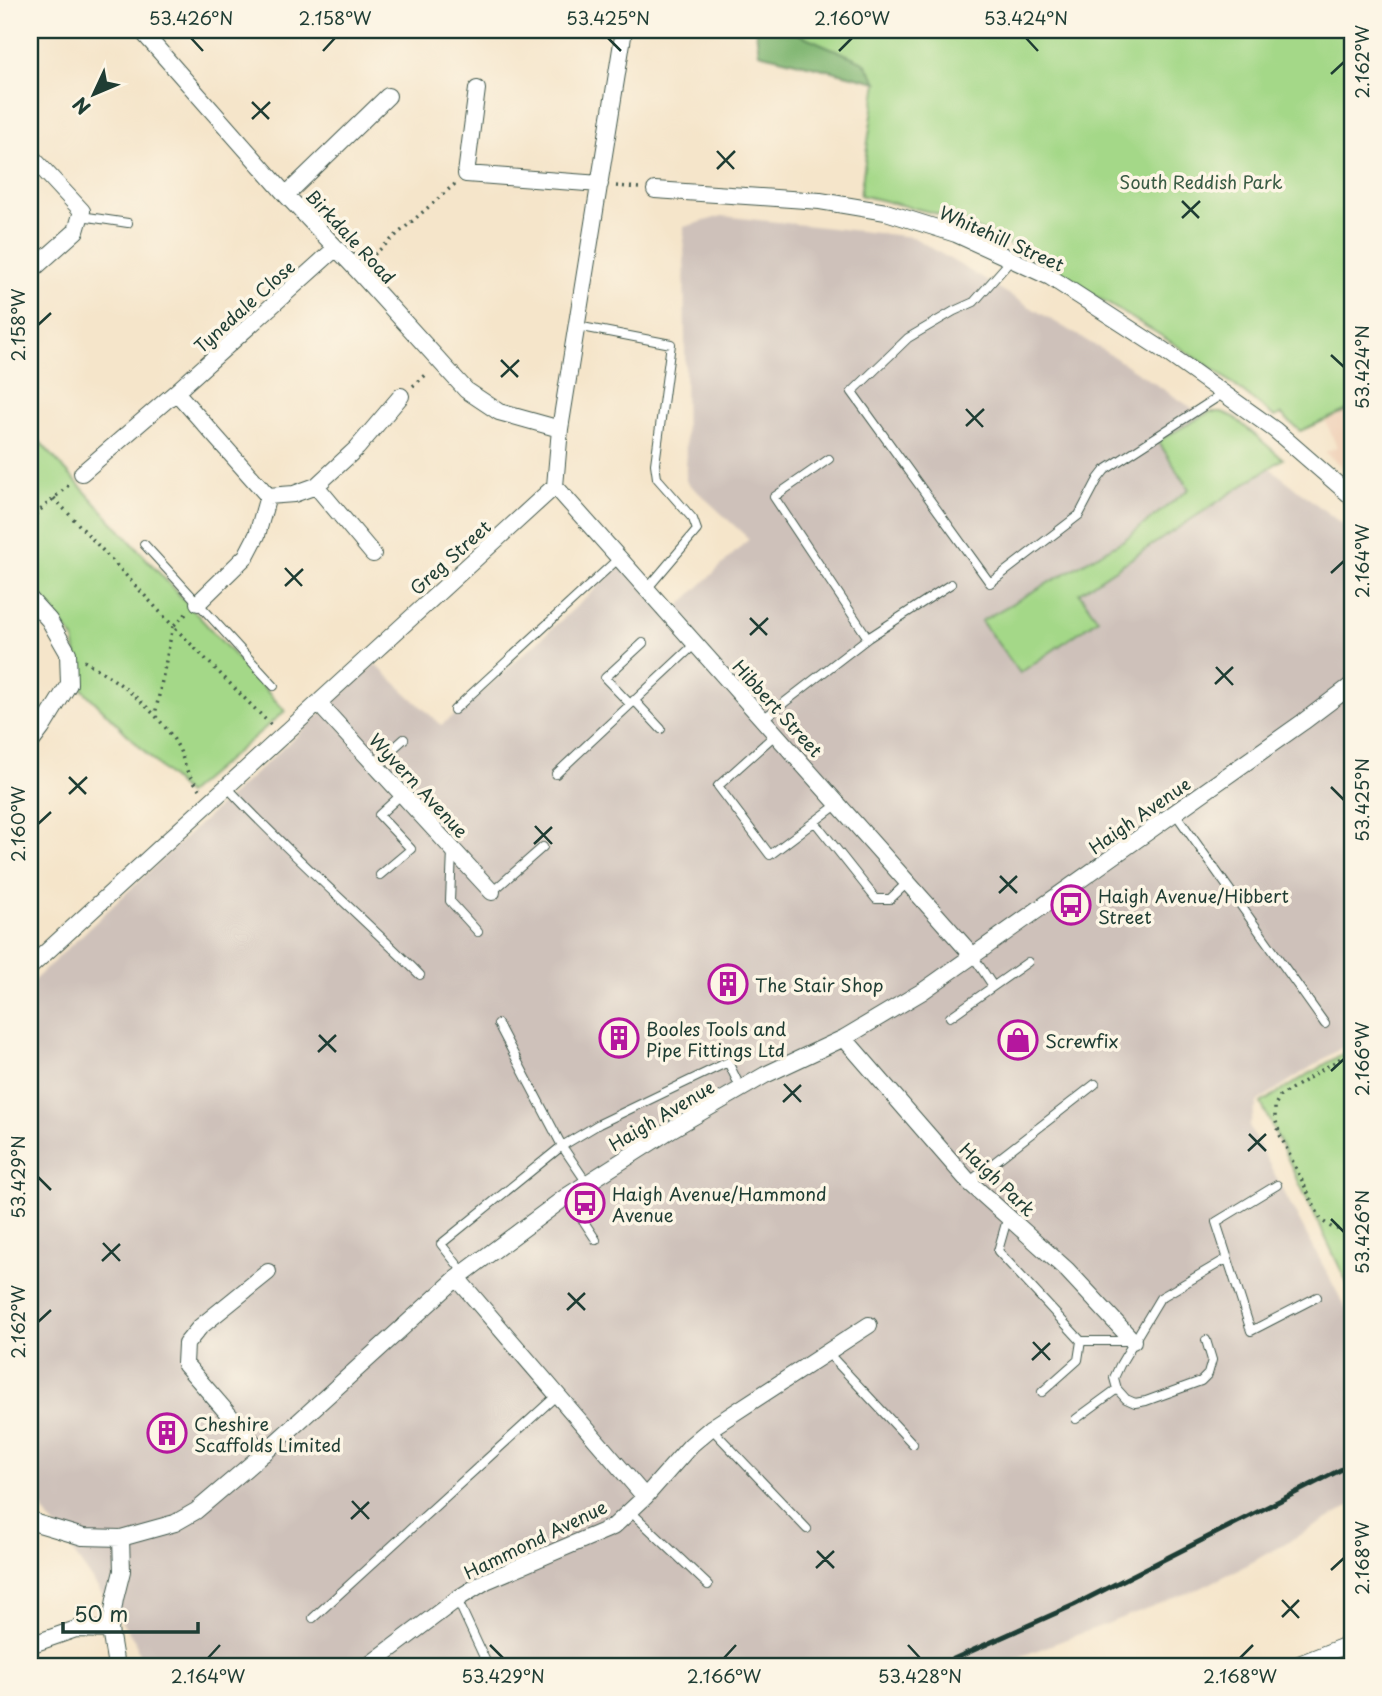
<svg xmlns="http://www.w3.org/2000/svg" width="1382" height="1696" viewBox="0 0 1382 1696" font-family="'Playpen Sans',sans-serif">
<rect width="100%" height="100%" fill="#fcf5e5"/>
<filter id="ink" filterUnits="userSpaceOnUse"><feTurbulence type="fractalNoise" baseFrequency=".0143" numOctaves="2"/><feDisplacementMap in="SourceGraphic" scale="14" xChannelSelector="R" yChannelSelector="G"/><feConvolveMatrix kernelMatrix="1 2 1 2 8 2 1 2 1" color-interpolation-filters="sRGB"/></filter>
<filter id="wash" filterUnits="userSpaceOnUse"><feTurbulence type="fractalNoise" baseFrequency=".00686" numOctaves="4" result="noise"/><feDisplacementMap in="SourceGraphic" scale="28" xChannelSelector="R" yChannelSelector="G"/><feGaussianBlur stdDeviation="1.57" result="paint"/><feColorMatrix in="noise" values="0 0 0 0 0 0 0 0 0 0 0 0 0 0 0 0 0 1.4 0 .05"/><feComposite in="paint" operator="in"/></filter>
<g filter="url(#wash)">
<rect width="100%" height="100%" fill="#f5e5ca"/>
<path fill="#f1d5bd" d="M1352,408V476L1325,452L1337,447L1325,420Z"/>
<path fill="#cec1ba" d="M722,216L913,237L1114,357L1198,412L1352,532V1041L1258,1101L1249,1126L1352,1320V1505L1247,1565L1203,1587L996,1666H142L135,1641L30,1491V984L190,833L375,664L441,725L462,710L622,565L676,609L749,539L686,481L684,227Z"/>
<path fill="#a4d888" stroke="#628a5e" stroke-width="2" d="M756,30H1352V408L1300,431L1281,414L1275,417L1216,371L1157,333L996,237L965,223L934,213L860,195L877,82L759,53Z
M1210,412H1222L1234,417L1283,459L1079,593L1098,619L1020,673L981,621L1124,540L1189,489L1158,441Z
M30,431L285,711L187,794L82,689L74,639L30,582Z
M1352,1048V1293L1261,1103Z"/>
<path fill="#83b874" stroke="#517a54" stroke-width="2" d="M756,30H792L796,33L864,62L877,82L759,53Z"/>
</g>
<g filter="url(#ink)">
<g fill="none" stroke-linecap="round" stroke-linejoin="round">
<g stroke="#3f564a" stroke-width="10">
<path id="lane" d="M81,216L128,223
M1012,259L974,302L954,311L908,338L852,392L990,583L1079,515L1098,479L1105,470L1224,393
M577,326L671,344L655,464L657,478L693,519L697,530L647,589
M144,544L274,686
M868,638L951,584
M634,700L661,729
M630,704L605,678L643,643
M454,710L619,558
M763,719L868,638L774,497L829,459
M776,734L718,786L770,855L838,804
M375,765L404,739
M556,774L695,644
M227,787C288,853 356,911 420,975
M1175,813L1325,1024
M815,822L876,899H890L907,883
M452,851L450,901L478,932
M380,875L411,849L379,815L402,794
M492,892L543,847
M973,956L993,986
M950,1017L1028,962
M498,1024L562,1146L587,1183
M969,1182L1095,1084
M1277,1185L1216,1222L1251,1331L1317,1297
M567,1196L596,1240
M1008,1216L998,1251L1081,1341H1130
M464,1273L441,1244L562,1146L599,1124L728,1062L741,1089
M1206,1340L1212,1360L1208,1374L1201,1381L1146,1401L1135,1403L1126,1399L1117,1389L1114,1378L1120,1365L1160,1298L1228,1258
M827,1352L913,1444
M1042,1392L1078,1360L1081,1341
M1076,1419L1117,1389
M711,1428L807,1529
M630,1511L708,1585
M457,1599L488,1666
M313,1618L557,1395"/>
</g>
<g stroke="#3f564a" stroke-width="18">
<path id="street" d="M141,30L286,195L357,270L466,390L499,412L560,429
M477,89L466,174L600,184
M30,155L82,211L76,231L30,272
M655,190L820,201L886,212L956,234L1050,277L1163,350L1275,430L1352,497
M286,195L388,96
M176,392L268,496L294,494L316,486L357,448L401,396
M82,473L176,392L336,248
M316,486L373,554
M555,486L973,956
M30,599L49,620L68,653L69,684L42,728L30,744
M198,603L246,556L257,535L268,496
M318,703L492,892
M30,967L555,486L560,429L624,30
M844,1038L969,1182L1067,1270L1133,1341
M457,1278L645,1497
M263,1454L185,1364L186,1344L200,1327L268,1272
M30,1518L36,1523L83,1537L121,1538L175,1523L196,1511L263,1454L457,1278L567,1196L672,1129L765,1075L844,1038L923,991L1303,722L1352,685
M30,1645L76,1629L110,1630
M372,1663L457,1599L486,1581L613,1527L645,1497L691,1445L711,1428L869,1325
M116,1666L110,1630L115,1599L122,1571L121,1538
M1294,1666L1352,1643"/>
</g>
<path stroke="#3f564a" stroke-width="3.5" stroke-dasharray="2 5" stroke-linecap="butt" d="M616,186L640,188
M369,259L456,183
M413,386L428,373
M54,498L173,626L155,715
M30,519L70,484
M186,614L173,626L271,725
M84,661C116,678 160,713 177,745C183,755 184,767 190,776C193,781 197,785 200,789
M1352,1051L1280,1096L1275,1105V1118L1280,1135L1321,1220L1334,1229H1352"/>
<use href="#lane" stroke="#fff" stroke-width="8"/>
<use href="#street" stroke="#fff" stroke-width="16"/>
<path stroke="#1f3d34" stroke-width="5" d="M938,1666L1074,1605L1352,1464"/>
</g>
</g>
<path fill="none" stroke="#1f3d34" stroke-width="2.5" d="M191,38L203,51M608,38L621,51M1026,38L1038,51M323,51L335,38M839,51L852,38M1331,74L1344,62M252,102L269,119M252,119L270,102M717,151L734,169M717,169L735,151M1182,201L1199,218M1182,218L1200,201M38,325L51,313M1331,355L1344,367M501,360L518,377M501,377L519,360M966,409L983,427M966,426L984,409M285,568L302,586M1331,573L1344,561M285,586L303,569M750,618L767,635M750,635L768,618M1216,667L1233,685M1215,684L1233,667M69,777L86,794M1331,787L1344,800M69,794L87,777M38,824L51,812M535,826L552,844M534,844L552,827M1000,876L1017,893M999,893L1017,876M319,1035L336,1052M318,1052L336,1035M1331,1071L1344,1059M784,1084L801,1102M783,1102L801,1085M1249,1134L1266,1151M1248,1151L1266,1134M38,1177L51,1190M1331,1219L1344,1232M103,1243L120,1261M102,1261L120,1244M568,1293L585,1310M567,1310L585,1293M38,1322L51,1310M1033,1342L1050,1360M1032,1360L1050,1343M352,1501L369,1519M351,1519L369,1502M817,1551L834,1568M816,1568L834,1551M1331,1570L1344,1558M1282,1600L1299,1618M1282,1617L1299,1600M490,1645L503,1658M908,1645L920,1658M208,1658L220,1645M724,1658L736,1645M1240,1658L1253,1645"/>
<defs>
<g id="bus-ring" transform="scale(2.0125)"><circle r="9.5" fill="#fcf5e5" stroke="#b5179e" stroke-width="1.5"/><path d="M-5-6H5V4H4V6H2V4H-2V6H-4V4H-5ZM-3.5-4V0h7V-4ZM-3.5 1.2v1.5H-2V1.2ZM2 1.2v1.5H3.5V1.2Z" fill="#b5179e"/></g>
<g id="building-ring" transform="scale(2.0125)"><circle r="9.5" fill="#fcf5e5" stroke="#b5179e" stroke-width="1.5"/><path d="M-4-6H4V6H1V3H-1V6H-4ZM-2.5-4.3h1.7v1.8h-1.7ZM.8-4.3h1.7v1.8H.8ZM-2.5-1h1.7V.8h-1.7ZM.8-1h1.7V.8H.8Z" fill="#b5179e"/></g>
<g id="shop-ring" transform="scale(2.0125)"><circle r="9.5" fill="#fcf5e5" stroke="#b5179e" stroke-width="1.5"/><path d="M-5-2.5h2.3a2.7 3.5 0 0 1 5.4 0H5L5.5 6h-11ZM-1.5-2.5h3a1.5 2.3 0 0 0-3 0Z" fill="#b5179e"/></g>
</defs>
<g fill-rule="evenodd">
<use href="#bus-ring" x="1071" y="905"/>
<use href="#building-ring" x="728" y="984"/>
<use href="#building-ring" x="619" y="1038"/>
<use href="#shop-ring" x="1018" y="1040"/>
<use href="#bus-ring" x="585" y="1203"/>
<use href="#building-ring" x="167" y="1433"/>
</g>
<g text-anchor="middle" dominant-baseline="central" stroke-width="7" stroke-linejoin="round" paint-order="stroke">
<g font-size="18" fill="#3a5c45" stroke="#fcf5e5">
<text x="1201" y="181">South Reddish Park</text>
</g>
<g font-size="18" fill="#1f3d34" stroke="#fcf5e5">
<text transform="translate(351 236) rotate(47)">Birkdale Road</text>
<text transform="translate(1002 238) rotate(24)">Whitehill Street</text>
<text transform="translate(244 306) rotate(-42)">Tynedale Close</text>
<text transform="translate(450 557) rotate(-42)">Greg Street</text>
<text transform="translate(778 708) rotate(48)">Hibbert Street</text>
<text transform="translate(419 785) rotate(47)">Wyvern Avenue</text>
<text transform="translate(1139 815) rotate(-35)">Haigh Avenue</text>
<text transform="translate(661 1115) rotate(-31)">Haigh Avenue</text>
<text transform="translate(998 1179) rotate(44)">Haigh Park</text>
<text transform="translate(535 1539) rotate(-26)">Hammond Avenue</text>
</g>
<g font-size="18" fill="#1f3d34" stroke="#fcf5e5" text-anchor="start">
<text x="1098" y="895">Haigh Avenue/Hibbert<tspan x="1098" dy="21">Street</tspan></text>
<text x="755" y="984">The Stair Shop</text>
<text x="646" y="1028">Booles Tools and<tspan x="646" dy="21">Pipe Fittings Ltd</tspan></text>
<text x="1045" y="1040">Screwfix</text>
<text x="612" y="1193">Haigh Avenue/Hammond<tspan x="612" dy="21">Avenue</tspan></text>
<text x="194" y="1423">Cheshire<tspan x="194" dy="21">Scaffolds Limited</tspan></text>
</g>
</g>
<rect width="1382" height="1696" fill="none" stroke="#fcf5e5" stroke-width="77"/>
<g transform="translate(94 94) rotate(226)" stroke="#fcf5e5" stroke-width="5" paint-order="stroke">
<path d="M0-5L12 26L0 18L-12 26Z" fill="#1f3d34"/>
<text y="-10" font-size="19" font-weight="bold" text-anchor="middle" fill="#1f3d34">N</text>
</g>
<path d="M63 1622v10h135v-10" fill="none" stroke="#1f3d34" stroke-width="3.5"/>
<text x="74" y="1622" font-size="21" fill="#1f3d34" stroke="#fcf5e5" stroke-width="5" paint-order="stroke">50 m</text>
<rect x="38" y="38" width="1306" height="1620" fill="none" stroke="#1f3d34" stroke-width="2.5"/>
<g font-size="18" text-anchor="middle" fill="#1f3d34">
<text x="191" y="25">53.426°N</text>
<text x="335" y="25">2.158°W</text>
<text x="608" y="25">53.425°N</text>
<text x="852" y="25">2.160°W</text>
<text x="1026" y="25">53.424°N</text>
<text transform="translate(1363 62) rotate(-90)" y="6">2.162°W</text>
<text transform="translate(19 325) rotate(-90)" y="6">2.158°W</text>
<text transform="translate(1363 367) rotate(-90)" y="6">53.424°N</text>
<text transform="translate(1363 561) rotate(-90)" y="6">2.164°W</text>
<text transform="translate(1363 800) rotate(-90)" y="6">53.425°N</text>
<text transform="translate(19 824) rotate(-90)" y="6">2.160°W</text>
<text transform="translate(1363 1059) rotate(-90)" y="6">2.166°W</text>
<text transform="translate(19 1177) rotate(-90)" y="6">53.429°N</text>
<text transform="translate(1363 1232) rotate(-90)" y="6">53.426°N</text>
<text transform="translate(19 1322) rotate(-90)" y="6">2.162°W</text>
<text transform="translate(1363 1558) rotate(-90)" y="6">2.168°W</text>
<text x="208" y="1683">2.164°W</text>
<text x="503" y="1683">53.429°N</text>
<text x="724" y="1683">2.166°W</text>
<text x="920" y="1683">53.428°N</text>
<text x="1240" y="1683">2.168°W</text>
</g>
</svg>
